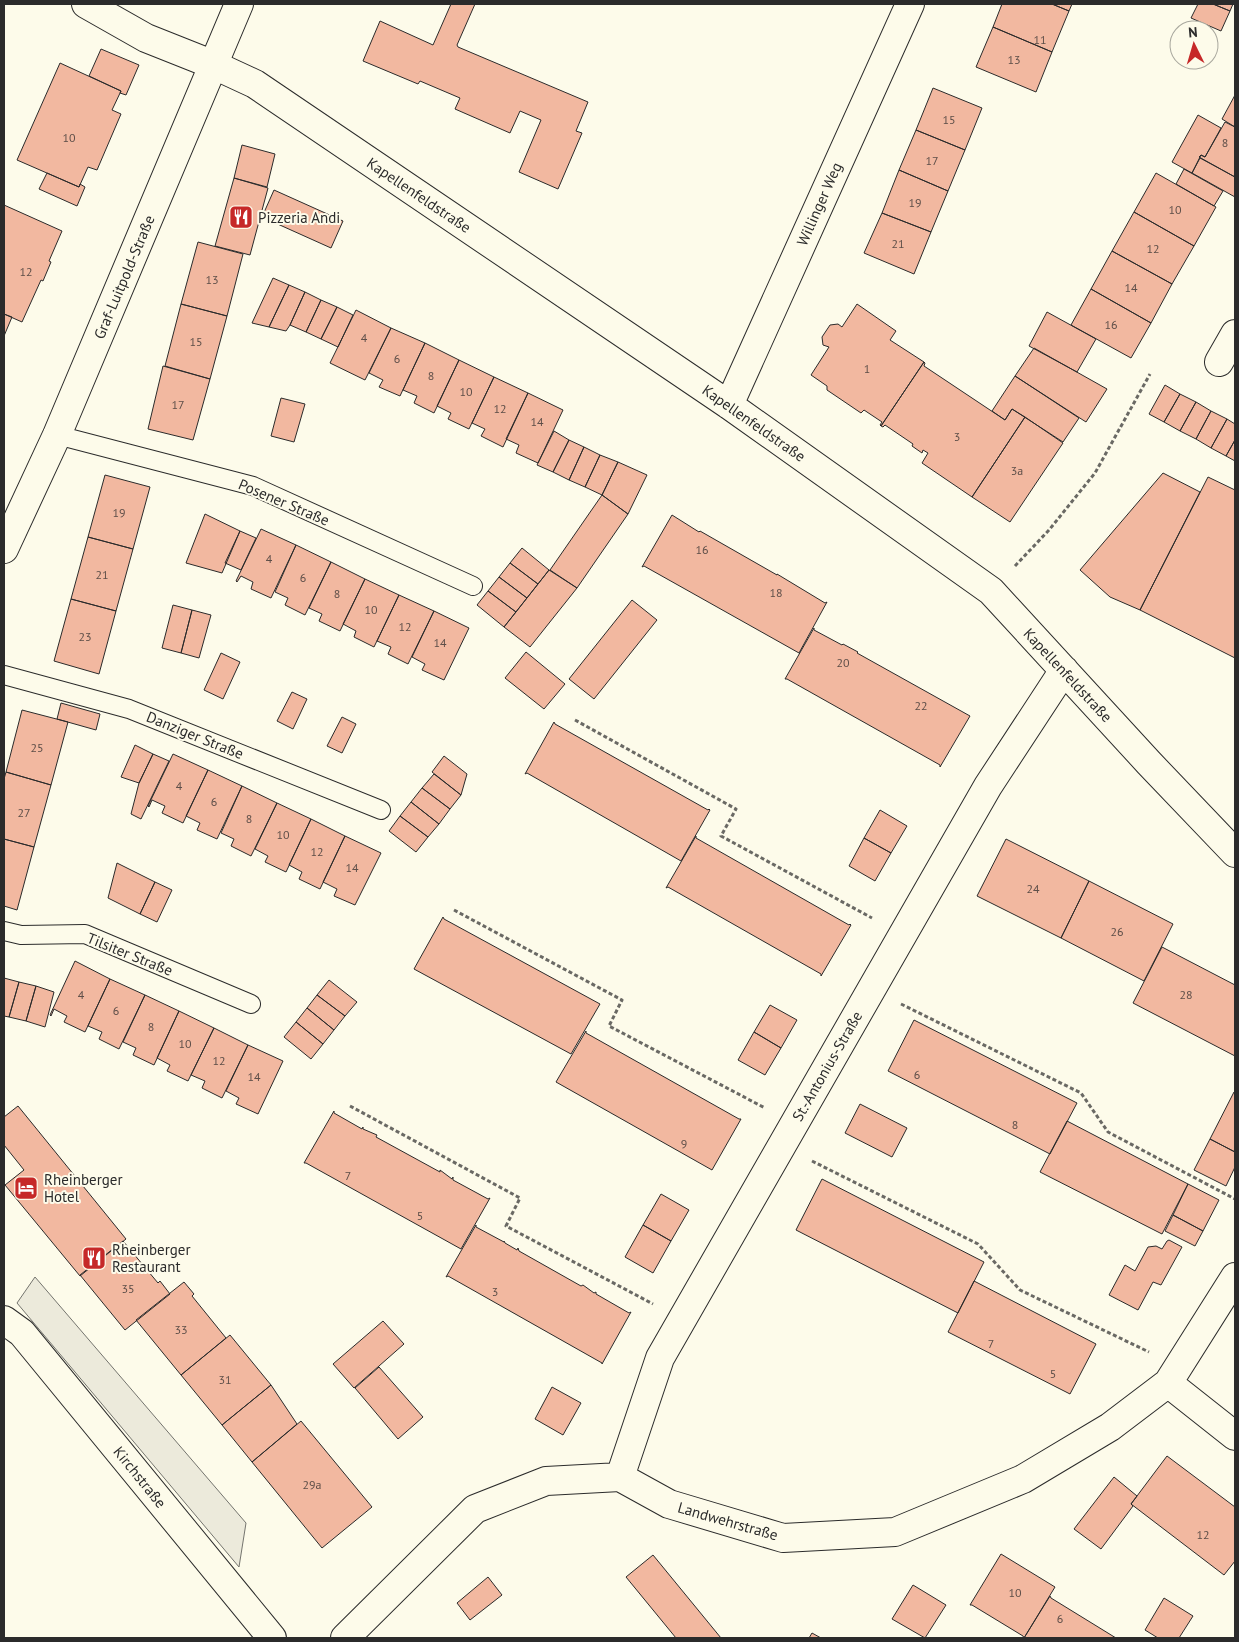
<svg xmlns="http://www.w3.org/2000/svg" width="1239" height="1642" viewBox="0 0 1239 1642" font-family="'PT Sans',sans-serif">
<rect width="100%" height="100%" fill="#fdfbea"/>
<path fill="#eceadb" stroke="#74746e" d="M35,1277L246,1523L239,1567L17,1303Z"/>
<path fill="#f2b8a0" stroke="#2b2b2b" d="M451,4H475L457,45L458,47L588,102L576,131L582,133L558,189L519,172L541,120L520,111L510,133L455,109L460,98L420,81L418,84L363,61L380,21L433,45Z
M1002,4H1052L1069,11L1052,52L993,27Z
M1052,4H1072L1069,11Z
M1198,4H1213L1230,11L1221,31L1191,18Z
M1213,4H1233L1230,11Z
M993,27L1052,52L1036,92L976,67Z
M101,49L139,65L126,95L120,93L121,91L89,76Z
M60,63L121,91L112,110L121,114L97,170L88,167L79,187L17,160Z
M933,88L982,108L965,150L916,130Z
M1235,95V127L1222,119Z
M1198,115L1221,128L1205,157L1201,155L1192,173L1172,162Z
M1225,122L1235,127V177L1199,157L1201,155L1205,157Z
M916,130L965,150L948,191L899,170Z
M242,145L275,154L267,187L234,178Z
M1200,158L1235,177V197L1192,173Z
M1184,169L1223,191L1214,206L1176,184Z
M899,170L948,191L931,232L882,213Z
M47,173L79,187L80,184L85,187L77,206L39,189Z
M1156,173L1216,207L1194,246L1134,212Z
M234,178L268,188L250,255L215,246Z
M274,190L343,221L331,248L262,217Z
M4,205L62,231L49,261L51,262L43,281L41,280L22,322L4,314Z
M1134,212L1194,246L1172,284L1112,251Z
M882,213L931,232L914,274L864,253Z
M198,242L243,254L227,316L181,304Z
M1112,251L1172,284L1151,323L1091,289Z
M273,278L289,285L269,327L252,323Z
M289,285L305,292L290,325L286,331L269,327Z
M1091,289L1151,323L1131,358L1071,325Z
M305,292L321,300L306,332L290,325Z
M321,300L337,307L321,339L306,332Z
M181,304L227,316L210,379L165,366Z
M857,304L896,331L890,340L924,362L881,426L880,425L882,422L864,410L861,413L827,390V386L811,375L829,347L823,345L822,337L830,325L838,324L842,327Z
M337,307L353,315L338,347L321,339Z
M356,310L391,328L365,380L330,363Z
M1047,312L1096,339L1077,372L1029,346Z
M4,314L12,317L4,336Z
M391,328L425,343L400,396L379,387L383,380L369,373Z
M425,343L459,360L434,413L414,403L417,396L403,390Z
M1034,348L1107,389L1086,422L1015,376Z
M459,360L494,377L469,429L448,419L451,413L437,406Z
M924,362L925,363L924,366L1005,420L1012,409L1025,417L972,497L922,463L928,453L923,450L922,453L912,446L913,444L885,425L883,427L881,426Z
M163,366L210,379L193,440L148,429Z
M1015,376L1079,418L1063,442L1012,409L1005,420L992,411Z
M494,377L528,393L503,447L481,436L485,429L472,423Z
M1165,385L1180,394L1164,422L1149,414Z
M528,393L563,410L538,463L516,453L519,445L506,439Z
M1180,394L1196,402L1180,431L1164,422Z
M281,398L305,404L294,442L271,436Z
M1196,402L1211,411L1196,439L1180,431Z
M1211,411L1227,419L1211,448L1196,439Z
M1025,417L1063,443L1010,522L972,497Z
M1227,419L1235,424V440L1226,456L1211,448Z
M554,431L569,440L553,472L537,465Z
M569,440L584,447L569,480L553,472Z
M1235,440V461L1226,456Z
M584,447L600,455L585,487L569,480Z
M600,455L618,462L602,495L585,487Z
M618,462L647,475L628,514L602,495Z
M1163,473L1200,492L1140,610L1110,597L1080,570Z
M105,475L150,487L133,549L88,537Z
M1208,477L1235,490V658L1140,610Z
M602,495L628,514L577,588L550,570Z
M205,514L240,531L222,573L186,563Z
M672,515L699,532L700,531L777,575V574L825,603L827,602L799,653L644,566L642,567Z
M261,529L296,545L271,598L251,589L253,582L241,576L237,582L236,581Z
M240,531L256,538L241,570L225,563Z
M88,537L133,549L116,611L71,599Z
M296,545L331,562L305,615L285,605L288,598L275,592Z
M522,548L549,570L538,584L510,563Z
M331,562L365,579L340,631L319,621L322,614L309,608Z
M510,563L538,584L527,598L499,577Z
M549,570L577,588L530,647L504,627Z
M499,577L527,598L516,612L488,591Z
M365,579L399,595L374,647L354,637L356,631L343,624Z
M488,591L516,612L504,627L477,605Z
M399,595L434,611L408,664L388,654L391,647L377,641Z
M71,599L116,611L99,674L54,661Z
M632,600L657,620L594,699L569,679Z
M173,605L192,610L181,653L162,648Z
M192,610L211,615L199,658L181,653Z
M434,611L469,628L444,680L422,670L425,664L412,657Z
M814,628V630L842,645L843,644L858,652L857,653L970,716L940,767V765L787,679H785Z
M526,652L565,684L544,709L505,678Z
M221,653L240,662L223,699L204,690Z
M292,692L307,699L293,729L277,721Z
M61,703L100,714L96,730L57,719Z
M22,710L68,722L51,785L6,772Z
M342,717L356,724L342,753L327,746Z
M554,722L555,724L708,810L709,809L710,810L681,861L527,773L525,774Z
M135,745L153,754L139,783L121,777Z
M153,754L169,761L141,819L131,814L139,783Z
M173,754L208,770L183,823L162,813L165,806L152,800L149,807L148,806Z
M444,756L467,774L461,795L432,772Z
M208,770L242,786L217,839L197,830L200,823L186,816Z
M6,772L51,785L34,847L4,839V779Z
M434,774L461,795L450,809L422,788Z
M242,786L277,803L251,856L231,846L234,839L221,833Z
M422,788L450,809L439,824L411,802Z
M411,802L439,824L428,837L400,816Z
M277,803L311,819L286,872L265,862L268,856L255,849Z
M880,810L907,826L891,853L864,838Z
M400,816L428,837L416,852L389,831Z
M311,819L345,836L320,889L299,879L302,872L289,865Z
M345,836L381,853L355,905L334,896L337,889L323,882Z
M696,836V838L849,925L850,924L851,925L821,976V974L668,887L666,888Z
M864,838L891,853L875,881L849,866Z
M4,839L34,847L17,910L4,906Z
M1006,839L1089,881L1061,938L977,896Z
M117,863L155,882L140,914L108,898Z
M1089,881L1173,924L1144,981L1061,938Z
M155,882L172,890L157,922L140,914Z
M443,917L444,919L600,1004L571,1054L414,969Z
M1162,947L1235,985V1056L1133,1003Z
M75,961L110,979L85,1032L64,1022L67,1016L54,1009L51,1016L50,1015Z
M4,978L19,982L9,1017L4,1016Z
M110,979L145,995L119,1049L99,1039L102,1032L88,1026Z
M329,980L357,1002L345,1016L317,995Z
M19,982L36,986L26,1021L9,1017Z
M36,986L54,992L45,1027L26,1021Z
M145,995L179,1011L154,1065L133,1055L136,1048L123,1042Z
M317,995L345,1016L334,1030L307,1008Z
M770,1005L797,1020L781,1048L754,1032Z
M307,1008L334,1030L323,1044L296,1022Z
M179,1011L214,1028L188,1081L167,1071L170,1065L157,1058Z
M914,1020L1077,1103L1050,1154L888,1071Z
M296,1022L323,1044L311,1059L284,1037Z
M214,1028L248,1045L222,1098L202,1088L205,1081L191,1075Z
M586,1031V1033L739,1119H741L712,1170L556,1082Z
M754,1032L781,1048L765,1075L738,1060Z
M248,1045L283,1061L258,1114L236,1104L239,1098L226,1091Z
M1234,1092L1235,1093V1152L1210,1139Z
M860,1104L907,1128L892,1157L845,1133Z
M18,1106L126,1239L80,1276L5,1185L24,1170L4,1145V1117Z
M334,1111V1113L362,1129L363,1127V1129L377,1135L376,1137L440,1172V1170L452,1179L453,1177V1180L488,1199L490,1198L461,1249L306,1163H304Z
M1067,1121L1188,1184L1162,1234L1040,1172Z
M1210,1139L1235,1152V1167L1226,1186L1194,1170Z
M822,1179L984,1262L958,1313L796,1230Z
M1188,1184L1219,1200L1203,1231L1173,1215Z
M661,1194L689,1210L671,1241L643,1225Z
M1173,1215L1203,1231L1195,1246L1165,1231Z
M476,1225V1227L504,1242V1241L505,1243L517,1250L518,1248L519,1251L581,1286L583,1285L594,1293L596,1292V1294L629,1313L631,1312L602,1364V1363L448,1276L446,1277Z
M643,1225L671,1241L653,1273L625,1257Z
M1169,1240L1182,1247L1161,1285L1153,1282L1138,1310L1109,1295L1125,1265L1135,1271L1148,1247L1156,1246L1162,1249L1167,1241Z
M123,1241L158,1283L160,1281L170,1294L125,1330L80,1275Z
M974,1281L1096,1344L1070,1394L948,1332Z
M184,1282L194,1294L192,1296L226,1338L181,1375L136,1320Z
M383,1321L404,1344L354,1388L333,1364Z
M230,1335L271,1385L222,1425L181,1375Z
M379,1367L423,1417L398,1439L355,1388Z
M271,1385L297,1424L252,1462L222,1425Z
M552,1387L581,1403L563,1435L535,1419Z
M301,1421L372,1507L322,1548L252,1462Z
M1167,1456L1235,1507V1561L1224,1575L1131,1504Z
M1114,1477L1137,1496L1131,1504L1133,1506L1101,1549L1074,1529Z
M1001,1554L1055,1587L1024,1638L1023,1636L972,1605H970Z
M653,1555L721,1638H676L626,1577Z
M488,1577L502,1595L470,1620L457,1603Z
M913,1585L946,1605L925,1638L892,1619Z
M1050,1596L1051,1598L1116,1638H1024Z
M1164,1598L1193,1616L1179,1638H1158L1145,1630Z
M812,1633L821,1638H809Z"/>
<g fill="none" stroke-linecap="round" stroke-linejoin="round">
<g stroke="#2b2b2b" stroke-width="20">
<path id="service" d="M57,435L253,486L473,586
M4,675L129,709L381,810
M4,931L21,935L85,934L251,1004"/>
</g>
<g stroke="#2b2b2b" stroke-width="30">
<path id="minor" d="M86,4L146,38L214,65L255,84L729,405L991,591L1149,763L1235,853
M1219,362L1235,334
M729,405L910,4
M4,1320L22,1333L272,1638
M1168,1383L1235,1436
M620,1477L660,1358L988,786L1064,670
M345,1638L475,1509L546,1481L620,1477L669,1504L783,1538L895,1532L1023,1479L1110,1427L1168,1383L1235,1277"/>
</g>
<g stroke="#2b2b2b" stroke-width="30">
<path id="tertiary" d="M4,549L57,435L239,4"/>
</g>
<path stroke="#6a6964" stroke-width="3" stroke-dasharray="4 2.5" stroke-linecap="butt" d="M1015,566L1049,530L1095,473L1150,374
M575,720L736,809L721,836L872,918
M454,910L622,1000L609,1026L765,1108
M901,1004L1081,1093L1108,1132L1235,1199
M350,1106L520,1198L506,1226L653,1304
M812,1161L978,1244L1020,1290L1149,1352"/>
<use href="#service" stroke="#fdfbea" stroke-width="18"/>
<use href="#minor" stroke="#fdfbea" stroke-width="28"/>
<use href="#tertiary" stroke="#fdfbea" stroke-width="28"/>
</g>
<defs>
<g id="restaurant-square" transform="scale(1.25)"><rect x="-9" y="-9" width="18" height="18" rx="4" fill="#c62828" stroke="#fdfbea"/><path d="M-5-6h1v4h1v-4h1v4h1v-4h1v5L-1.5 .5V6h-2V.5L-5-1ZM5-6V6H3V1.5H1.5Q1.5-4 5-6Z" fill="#fff"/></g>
<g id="hotel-square" transform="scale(1.25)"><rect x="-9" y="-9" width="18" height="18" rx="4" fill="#c62828" stroke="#fdfbea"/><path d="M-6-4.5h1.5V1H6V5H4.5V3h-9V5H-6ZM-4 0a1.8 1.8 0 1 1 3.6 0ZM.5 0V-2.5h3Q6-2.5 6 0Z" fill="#fff"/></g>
</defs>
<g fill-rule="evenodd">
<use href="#restaurant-square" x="241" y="217"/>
<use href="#hotel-square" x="26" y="1188"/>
<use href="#restaurant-square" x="94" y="1258"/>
</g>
<g text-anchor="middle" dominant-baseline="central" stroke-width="4" stroke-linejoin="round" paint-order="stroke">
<g font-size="12" fill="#5d4e48">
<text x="1040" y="39">11</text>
<text x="1014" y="59">13</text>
<text x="949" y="119">15</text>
<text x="69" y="137">10</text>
<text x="1225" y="142">8</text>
<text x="932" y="160">17</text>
<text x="915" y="202">19</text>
<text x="1175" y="209">10</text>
<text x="898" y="243">21</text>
<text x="1153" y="248">12</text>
<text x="26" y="271">12</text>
<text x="212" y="279">13</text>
<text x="1131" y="287">14</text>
<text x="1111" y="324">16</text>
<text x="364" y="337">4</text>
<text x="196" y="341">15</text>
<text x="397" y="358">6</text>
<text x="867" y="368">1</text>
<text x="431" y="375">8</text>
<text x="466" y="391">10</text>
<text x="178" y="404">17</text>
<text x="500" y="408">12</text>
<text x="537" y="421">14</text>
<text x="957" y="436">3</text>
<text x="1017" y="470">3a</text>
<text x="119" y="512">19</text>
<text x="702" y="549">16</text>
<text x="269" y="558">4</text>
<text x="102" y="574">21</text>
<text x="303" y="577">6</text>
<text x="776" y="592">18</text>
<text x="337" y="593">8</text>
<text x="371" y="609">10</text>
<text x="405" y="626">12</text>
<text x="85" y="636">23</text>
<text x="440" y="642">14</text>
<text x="843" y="662">20</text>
<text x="921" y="705">22</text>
<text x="37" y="747">25</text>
<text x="179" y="785">4</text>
<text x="214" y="801">6</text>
<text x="24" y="812">27</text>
<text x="249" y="818">8</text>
<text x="283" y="834">10</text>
<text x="317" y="851">12</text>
<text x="352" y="867">14</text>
<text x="1033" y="888">24</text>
<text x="1117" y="931">26</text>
<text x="81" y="994">4</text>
<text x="1186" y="994">28</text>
<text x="116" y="1010">6</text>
<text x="151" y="1026">8</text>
<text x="185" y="1043">10</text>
<text x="219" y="1060">12</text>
<text x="917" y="1074">6</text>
<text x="254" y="1076">14</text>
<text x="1015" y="1124">8</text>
<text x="684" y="1143">9</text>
<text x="348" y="1175">7</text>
<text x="420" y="1215">5</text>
<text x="128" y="1288">35</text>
<text x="495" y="1291">3</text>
<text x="181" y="1329">33</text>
<text x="991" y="1343">7</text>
<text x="1053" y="1373">5</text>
<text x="225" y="1379">31</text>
<text x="312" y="1484">29a</text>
<text x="1203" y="1534">12</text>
<text x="1015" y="1592">10</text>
<text x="1060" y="1618">6</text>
</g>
<g font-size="15" fill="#2b2b2b" stroke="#fdfbea">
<text transform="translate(419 195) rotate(34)">Kapellenfeldstraße</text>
<text transform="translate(819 204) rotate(-66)">Willinger Weg</text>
<text transform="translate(124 277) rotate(-67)">Graf-Luitpold-Straße</text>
<text transform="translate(754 423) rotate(35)">Kapellenfeldstraße</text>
<text transform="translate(284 502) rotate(23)">Posener Straße</text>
<text transform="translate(1068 675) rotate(47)">Kapellenfeldstraße</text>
<text transform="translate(195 735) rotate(22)">Danziger Straße</text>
<text transform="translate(130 954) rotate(22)">Tilsiter Straße</text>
<text transform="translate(827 1066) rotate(-60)">St.-Antonius-Straße</text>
<text transform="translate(140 1477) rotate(51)">Kirchstraße</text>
<text transform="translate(728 1521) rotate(16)">Landwehrstraße</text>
</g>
<g font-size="15" fill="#2b2b2b" stroke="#fdfbea" text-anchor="start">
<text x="258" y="217">Pizzeria Andi</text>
<text x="44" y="1179">Rheinberger<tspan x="44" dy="17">Hotel</tspan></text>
<text x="112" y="1249">Rheinberger<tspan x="112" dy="17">Restaurant</tspan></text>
</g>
</g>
<rect width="1239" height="1642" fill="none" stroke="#2b2b2b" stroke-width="10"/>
<g transform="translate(1194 45) rotate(355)"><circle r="24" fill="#fdfbea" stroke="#a9a89e"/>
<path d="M0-4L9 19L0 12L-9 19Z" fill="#c62828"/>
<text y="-8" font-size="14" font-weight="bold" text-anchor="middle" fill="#2b2b2b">N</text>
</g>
</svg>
